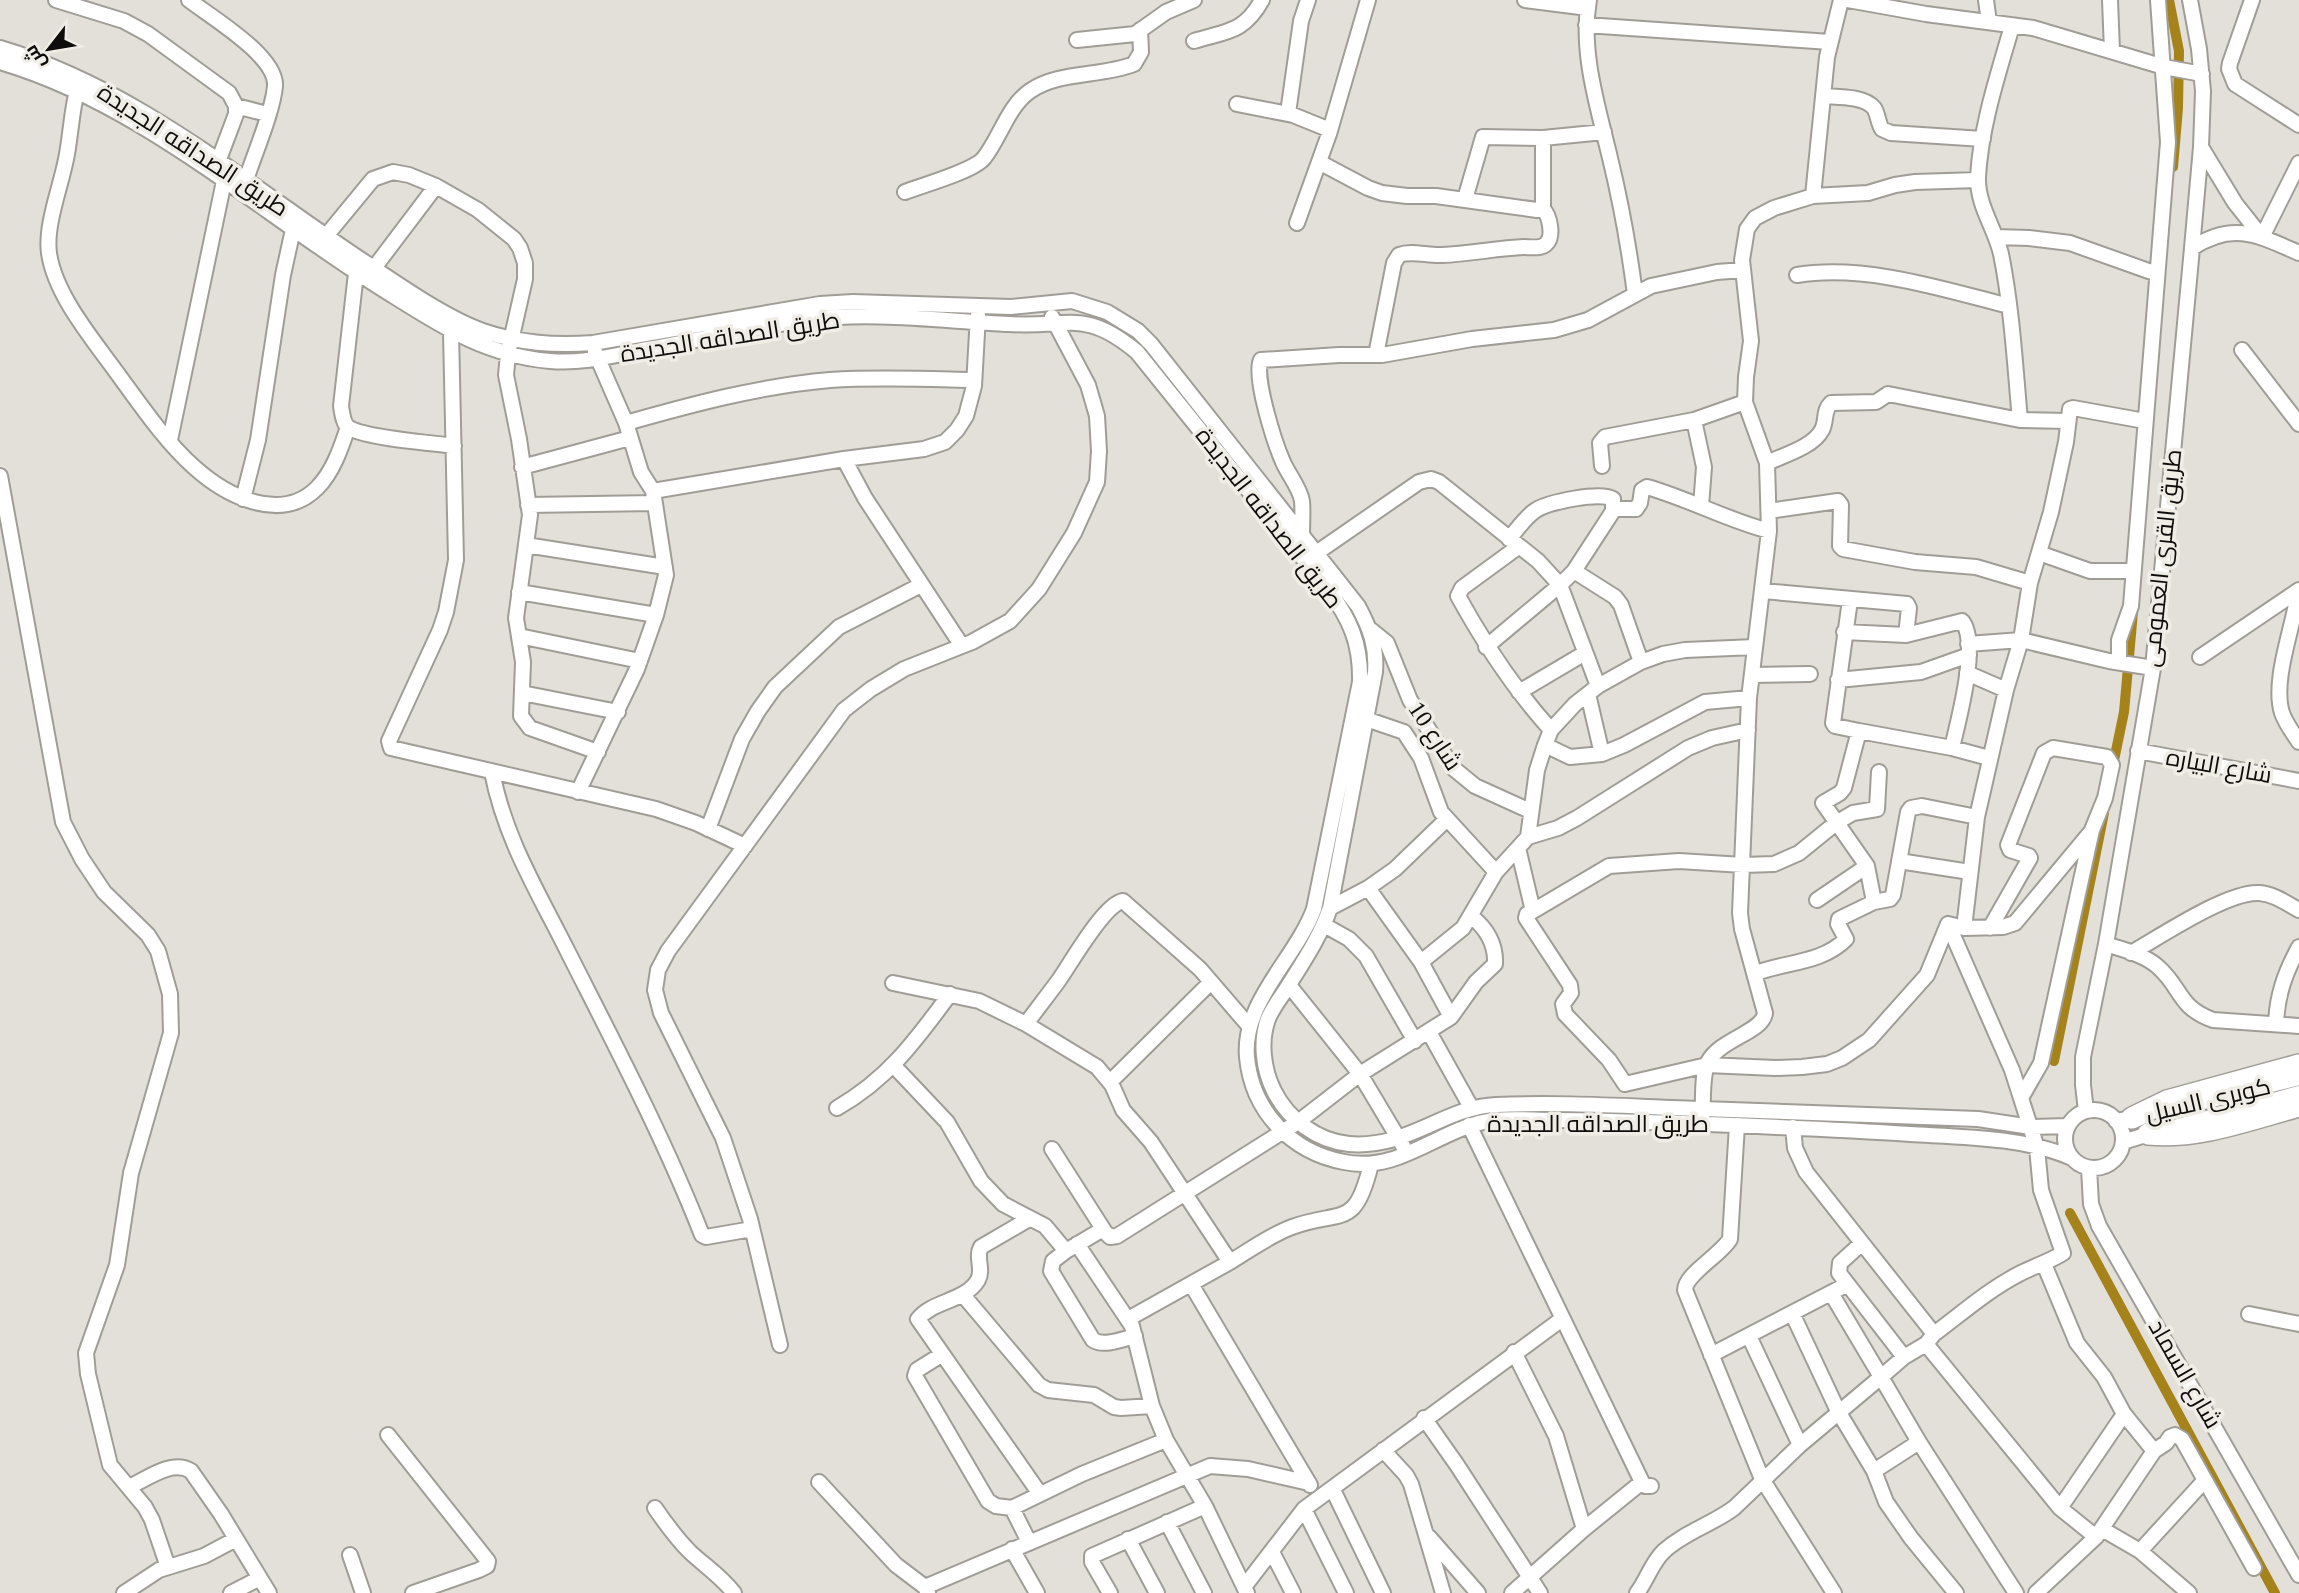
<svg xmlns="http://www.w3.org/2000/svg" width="2299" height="1593" viewBox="0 0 2299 1593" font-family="'Times New Roman',Cairo,serif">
<rect width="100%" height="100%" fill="#e3e0d9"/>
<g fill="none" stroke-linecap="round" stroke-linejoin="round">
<path stroke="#a6821b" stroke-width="10" d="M2169,0L2179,51L2178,108L2173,167
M2112,770L2124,712L2133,612
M2054,1061L2104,813
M2070,1213L2275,1593"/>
<g stroke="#a09d97" stroke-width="18">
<path id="minor" d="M56,0L124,21L148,34L229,93L236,106V114L218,162
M189,0C211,17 277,56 275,86C273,111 254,155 246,180
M1525,0L1588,8
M1589,0C1580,52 1598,107 1610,158C1621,203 1629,248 1635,294
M1848,0L1926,14L2033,28L2164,67L2202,74
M1986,0L1989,22
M2110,0L2112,51
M2252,0L2230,63L2229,69L2235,84L2299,125
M1586,25L1830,42
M2012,26C1998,75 1981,125 1978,177C1977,205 1995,228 2001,254C2012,309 2015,365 2020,420L2068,421
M1077,40L1135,34L1166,12L1194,0
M1194,41C1226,31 1244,33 1262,0
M0,48C135,88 244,182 360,259C395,282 445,318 483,331C518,343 556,346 593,343L820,304L853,302L1011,307L1072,301L1107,312L1138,331L1151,344L1358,606C1370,628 1377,647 1375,672L1330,908C1320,938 1301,965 1285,991C1279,1000 1272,1009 1268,1019C1260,1041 1263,1069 1274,1091C1288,1119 1317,1141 1349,1144C1408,1149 1444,1107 1496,1105C1564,1102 1634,1107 1703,1109C1795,1113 1887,1116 1978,1119L2031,1127L2068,1126
M0,62C143,104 257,211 381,288C437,323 482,355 550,361C583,364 615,355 648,349C700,340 753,327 806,320C872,311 943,321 1009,324C1069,328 1084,308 1137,352L1327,588C1350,619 1361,643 1360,682L1314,909C1296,958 1242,1002 1247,1057C1252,1111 1291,1152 1344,1162C1401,1174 1441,1126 1495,1120C1514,1118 1534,1120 1553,1120C1596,1120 1639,1122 1681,1123C1758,1126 1834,1129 1910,1134C1962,1137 2024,1137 2072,1158
M78,86C72,108 71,131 67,154C62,184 45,224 49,253C55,296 95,342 120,377C142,407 166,442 194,467C226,496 281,524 317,488C333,472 341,448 348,427
M1825,96C1838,97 1864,96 1874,108C1878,114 1878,123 1882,129L1891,133L1983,139
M1237,104L1293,115L1330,130
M236,106L267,114
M1288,113L1301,21L1308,0
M2201,147L2235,203L2262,237
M1319,162L1368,188L1382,193L1407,196H1436L1537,210L1543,209V138
M905,192C923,185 974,171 984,158C1000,138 1008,106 1030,91C1059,71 1101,77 1134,64L1141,52L1140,30
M1813,196L1827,57L1841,0
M1465,199L1483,137L1543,138L1604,132
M1297,223L1329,134L1368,0
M326,236L373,179L393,172L409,175L436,186L478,210L514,239L520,248L525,263V279L508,354L506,375L519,439L530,515L516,618L523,662L521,716L530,728L598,752
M1996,237L2029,238L2070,243L2157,274
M2262,237L2299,163
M2192,248C2233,221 2258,235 2299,253
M374,268L436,186
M356,273L341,406C342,412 343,423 348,427C362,438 434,443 454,446
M1797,275C1865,264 1943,289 2009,306
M451,332L456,560L446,612L440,630L389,741L391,748L656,809L696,823L745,846
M2242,350L2299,424
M1376,355L1394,263L1399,255C1412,250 1428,256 1442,255C1470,254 1497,248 1524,247C1530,247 1541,249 1546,244C1554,237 1550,216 1543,209
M1694,420L1704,467L1701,506
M626,423C693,404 760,386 830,380C878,377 926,379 974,380
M170,440L224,181
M844,459L865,498L962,646
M1767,463C1784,455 1813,447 1822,430C1827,420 1823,411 1831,403L1876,402L1888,394L2020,420
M1602,466L1600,443L1605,437L1694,420L1745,402
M522,467L630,438
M0,476L63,822L82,859L104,892L148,935L158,951L170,994L171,1033L131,1173L117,1265L86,1353L88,1374L110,1465L145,1507L152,1520L168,1567
M653,491L844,459L924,449L945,442L957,430L966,416L974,386L978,315
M243,499L258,440L283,275L294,225
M528,505L655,503
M1613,509H1636L1640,503L1642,490L1647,487C1689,499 1727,520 1769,531
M1769,511L1838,501L1841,505L1840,546L1843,549L1915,562L1976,567L2030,583
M1302,535C1302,524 1303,512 1302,501C1300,488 1288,474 1283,462C1275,444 1253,376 1261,360L1339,355H1382L1472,339L1554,330L1588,320L1651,286L1717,272L1743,270
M526,545L665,567
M1518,547L1462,588L1458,596C1485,645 1514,689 1551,730
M2039,553L2090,571H2133
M1309,558L1419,482L1431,479L1439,482L1538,561L1560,585L1598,686
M1574,571L1615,597L1621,605L1641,662
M1763,591L1907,604L1909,608L1906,635
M519,592L656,615
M1850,600L1833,723L1835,726L1859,731L1844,788L1840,793L1823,803L1867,866L1874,902
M2299,600L2295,609C2289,639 2273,684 2282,713C2286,724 2293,733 2299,742
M1371,630L1387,643L1410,700L1453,768L1475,786L1530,811
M1844,632L1906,635L1962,621C1980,643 1958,721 1952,748L1989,758
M519,636L640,661
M1968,644L2021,640L2109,661L2153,668
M1486,647L1560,585L1574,571L1613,511V499C1601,491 1549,502 1536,510C1525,517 1517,530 1509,539
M2200,657L2299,590
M2119,662V640L2131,606L2168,142L2158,0
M1967,673L2006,690
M1752,675L1810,674
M1838,680L1921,672L1969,655
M1519,692L1585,653
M522,693L618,712
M1588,694L1602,754
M1366,719L1404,732L1421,758L1441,812L1496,872
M1859,731L1952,748
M1545,745L1570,757L1602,754L1624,745L1705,702L1749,698
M2138,751L2299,781
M492,772C505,839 538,892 568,952C615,1045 664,1138 702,1235L706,1237L752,1229
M578,792L637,669L656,615L666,575L653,491L641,472L626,423L595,352
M708,829L742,739L758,711L775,687L839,627L921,585
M1528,837L1558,828L1577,818L1688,748L1712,738L1748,730
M1518,848L1533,911L1527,914L1526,918L1570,985L1571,993L1563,1004L1565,1014L1609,1060L1625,1084L1707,1065L1775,1068L1802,1067L1827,1064L1842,1058L1869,1040L1927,975L1948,924L1964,928L1977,817L2006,690L2021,640L2030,583L2051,512L2066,442L2070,409L2073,408L2145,421
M1899,861L1970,872
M1817,900L1867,866
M1330,908L1368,888L1395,869L1446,820
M1533,911L1609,866L1679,861L1743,865L1774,864L1799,853L1836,823L1853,813L1877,809L1879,772
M1324,925L1349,939L1366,956L1415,1041
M1964,928L2003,927L2015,923L2090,833
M1990,928L2030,858L2029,856L2010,850L2008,845L2044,753L2053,748L2107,757L2112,765L2105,798L2092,830L2041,1063L2021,1098
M2106,944C2123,950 2143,954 2157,966C2182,987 2177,1007 2213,1020L2299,1026
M2131,953C2161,936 2228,891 2259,893C2274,894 2286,903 2299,910
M1421,962L1463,928L1496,872L1528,837L1537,770L1545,745L1551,730L1575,704L1598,686L1641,662L1663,654L1685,650L1755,647
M1756,973C1785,962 1823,963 1846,939L1838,924L1839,919L1874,902L1890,899L1893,895L1908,812L1911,808L1922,806L1977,817
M893,983L979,1001L1026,1024L1097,1067L1112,1085L1123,1110L1151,1142L1230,1262L1128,1319
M1289,985L1360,1074L1403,1146
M1451,1017L1476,982L1495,964C1496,944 1486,928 1471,916
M1026,1024C1037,1009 1048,995 1059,980C1071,963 1104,904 1123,901L1200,969L1249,1026
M2276,1024C2277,995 2285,973 2299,947
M1429,1032L1472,1109
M894,1066L947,1122L981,1181L1003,1204L1045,1226L1066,1251L1103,1229
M1110,1082L1211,982
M837,1108C888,1079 916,1040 950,994
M2065 1139a29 29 0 1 1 58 0a29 29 0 1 1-58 0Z
M2086,1111L2083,1085V1057L2106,944L2153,668L2192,248L2201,147L2203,91L2199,49L2190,0
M2168,1111L2299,1078
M1702,1117C1704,1101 1701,1077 1708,1062C1720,1039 1763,1032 1765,1013L1742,929L1740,913L1749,698L1769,531L1767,463L1745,402L1746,377L1751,341L1742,260L1747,229L1755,218L1774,208L1813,196L1868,193L1895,185L1915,182L1978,180
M2116,1121L2141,1116
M1469,1125L1642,1482L1645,1486H1651
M1737,1125L1730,1239C1721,1255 1685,1274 1685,1290L1762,1479L1834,1593
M2178,1126L2299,1093
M1793,1127L1795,1148L1806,1172L1934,1334
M2123,1142L2155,1132
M1052,1149L1105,1232L1110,1237L1117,1236L1298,1122L1360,1074L1451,1017L1421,962L1368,888
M2089,1168L2091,1204L2099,1226L2299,1575
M1029,1219L981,1247C975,1257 984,1269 978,1280C965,1302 933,1300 918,1319L1040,1494
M1862,1243L1840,1263L1839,1273L1904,1357
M1077,1244L1132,1326L1152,1406L1166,1440L1205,1506L1247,1593
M1066,1251L1053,1261L1051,1271L1093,1340C1104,1347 1123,1339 1135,1336
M1230,1262C1250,1250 1270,1235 1292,1227C1343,1209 1355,1230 1371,1164
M2044,1264L2077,1343L2104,1377L2124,1414L2154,1451
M1191,1284L1310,1485
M1831,1293L1881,1377L1904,1357L1926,1344L1934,1334C1961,1314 1988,1290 2019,1274C2034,1266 2049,1262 2063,1253L2041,1190L2037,1148L2012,1070L1948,924
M963,1295L1039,1385L1048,1390L1094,1395L1114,1407L1121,1408L1152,1406
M1792,1313L1838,1411L1874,1471L1886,1502L1911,1538L1956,1593
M2249,1314L2299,1324
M1749,1336L1800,1445
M1926,1344L2060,1508L2096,1537
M780,1345L750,1219L723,1138L661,1013L655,990L658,970L668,951L844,710L871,689L904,669L972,642L1010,621L1039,589L1074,533L1097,482L1099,451L1097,416L1088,385L1052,317
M1514,1352L1556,1436L1584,1529
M941,1355L917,1370L915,1376L988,1501L996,1506L1012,1508
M1711,1355L1846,1285
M1424,1418L1457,1465L1540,1593
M388,1435L488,1561L487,1566L479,1570L413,1593
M1383,1450L1406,1475L1411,1484L1443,1593
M1874,1471L1919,1442
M819,1482L896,1565L925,1587L928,1593
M129,1487C147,1479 172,1459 191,1471L221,1514L269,1593
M1333,1490L1383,1593
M655,1508C666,1524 676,1538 690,1552C705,1566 721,1576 734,1593
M2060,1508L2124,1414
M1304,1509L1346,1593
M1167,1522L1204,1593
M2102,1529L2140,1551L2189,1593
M1429,1537L1478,1593
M1128,1539L1157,1593
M1029,1542L1012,1508L1082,1474L1166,1440
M1012,1549L1037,1593
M2140,1551L2205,1480
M1272,1552L1293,1593
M350,1555L363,1593
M925,1587L1210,1466L1248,1469L1309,1483
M1244,1587L1304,1509L1562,1319
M124,1593L159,1570L204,1556L236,1539
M231,1593L260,1578
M1110,1593L1092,1562V1556L1205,1506
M1512,1593L1584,1529L1642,1482
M1637,1593C1647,1580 1652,1562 1664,1551C1685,1532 1711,1525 1734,1508L1800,1445L1881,1377L1919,1442L2016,1593
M2036,1593L2096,1537L2154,1451L2166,1443L2170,1437L2175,1435L2182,1439L2254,1568"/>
</g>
<g stroke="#a09d97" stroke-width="24">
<path id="highway" d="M2132,1118L2167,1101L2299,1065
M2148,1134C2199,1139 2250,1119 2299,1106"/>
</g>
<use href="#minor" stroke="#fff" stroke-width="14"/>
<use href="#highway" stroke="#fff" stroke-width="21"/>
</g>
<g text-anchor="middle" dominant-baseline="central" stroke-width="7" stroke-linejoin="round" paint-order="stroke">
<g font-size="24" fill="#0e0d0b" stroke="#f0ede7">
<text transform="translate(193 150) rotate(33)">طريق الصداقه الجديدة</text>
<text transform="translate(730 337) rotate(-9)">طريق الصداقه الجديدة</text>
<text transform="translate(1269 518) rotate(52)">طريق الصداقه الجديدة</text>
<text transform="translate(2162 558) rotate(-84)">طريق القرى العمومى</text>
<text transform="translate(1435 736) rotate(57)">شارع 10</text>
<text transform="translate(2219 766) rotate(10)">شارع البياره</text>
<text transform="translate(2208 1100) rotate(-13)">كوبرى السيل</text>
<text x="1598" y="1124">طريق الصداقه الجديدة</text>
<text transform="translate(2185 1374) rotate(60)">شارع السماد</text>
</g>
</g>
<g transform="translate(49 49) rotate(239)" stroke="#f0ede7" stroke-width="5" paint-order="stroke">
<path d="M0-5L12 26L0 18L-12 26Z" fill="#0e0d0b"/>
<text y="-10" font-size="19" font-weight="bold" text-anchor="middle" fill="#0e0d0b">ش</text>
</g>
</svg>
